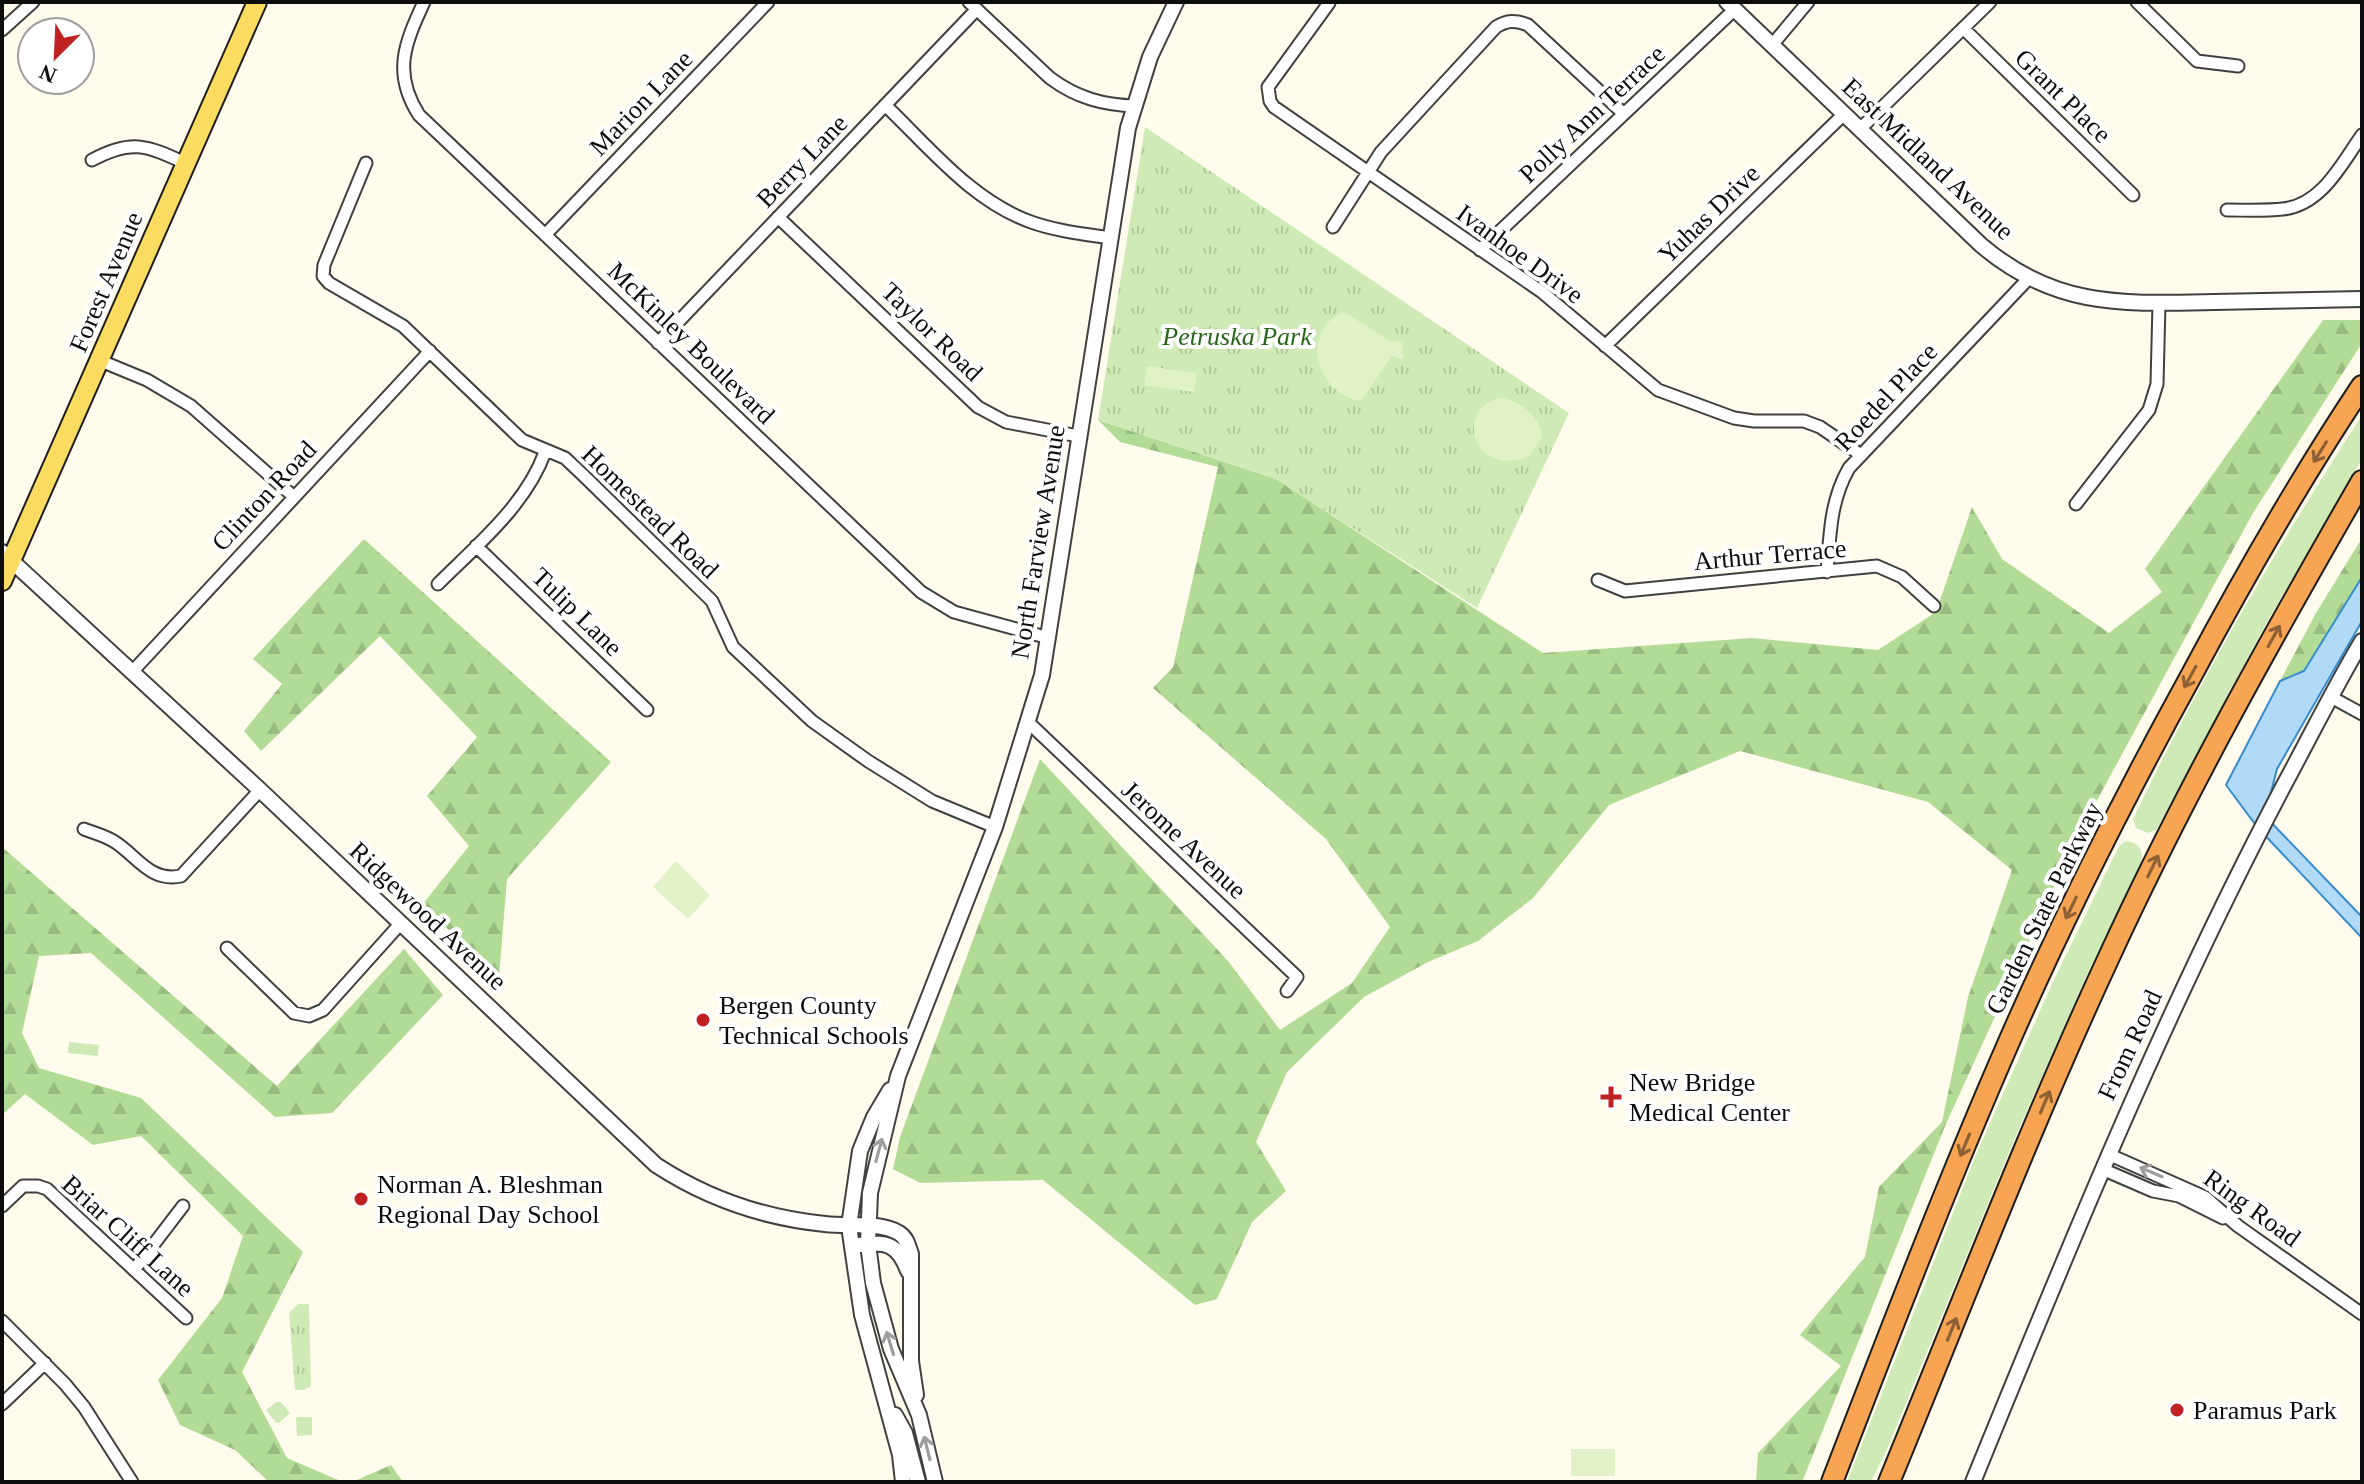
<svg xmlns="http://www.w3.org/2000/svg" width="2364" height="1484" viewBox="0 0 2364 1484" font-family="'Times New Roman',serif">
<defs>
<pattern id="forest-firs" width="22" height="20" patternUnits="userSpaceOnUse" patternTransform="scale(2)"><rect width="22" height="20" fill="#b2db95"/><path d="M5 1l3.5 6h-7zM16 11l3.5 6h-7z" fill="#98bb7f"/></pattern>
<pattern id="park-tufts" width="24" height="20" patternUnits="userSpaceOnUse" patternTransform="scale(2)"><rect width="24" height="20" fill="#cfeab6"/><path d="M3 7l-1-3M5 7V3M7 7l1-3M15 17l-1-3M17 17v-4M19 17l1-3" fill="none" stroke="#b1c89b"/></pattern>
</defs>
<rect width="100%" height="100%" fill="#fffced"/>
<path fill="#cfeab6" d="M2362,415V459L2267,622L2156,830L2149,833L2136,828L2133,819C2200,679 2278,545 2362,415Z
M2126,841C2139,843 2144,850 2141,863L2086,977L2014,1140L1888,1447L1871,1482H1847L1975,1157L2051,986L2119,846Z"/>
<path fill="url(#forest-firs)" d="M2323,320H2362V343L2253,513L2076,839L1945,1126L1802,1482H1756L1758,1453L1841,1366L1800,1335L1865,1257L1879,1187L1942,1122L1968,997L2012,870L1928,802L1740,751L1609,805L1533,898L1478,941L1428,962L1364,997L1287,1072L1256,1142L1286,1191L1252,1222L1217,1299L1195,1305L1043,1180L920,1183L893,1169L900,1137L1040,759L1228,961L1280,1030L1352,983L1390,927L1326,839L1153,688L1173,667L1218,467L1120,442L1098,420L1276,479L1543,653L1752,638L1878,650L1936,612L1972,507L2002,559L2109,633L2162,592L2145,569Z
M2362,538V577L2304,671L2280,681L2316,613Z
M364,539L611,762L507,879L499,977L422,905L469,846L427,796L477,737L380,636L261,751L244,731L282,684L253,659Z
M2,847L277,1086L404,949L443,995L332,1113L275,1117L91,953L39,956L22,1033L39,1068L141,1098L303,1252L242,1372L287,1458L343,1482H269L235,1450L180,1425L158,1380L222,1298L243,1236L141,1136L93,1145L25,1094L2,1115Z
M391,1465L403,1482H352Z"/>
<path fill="url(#park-tufts)" d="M1145,127L1569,413L1477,608L1276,479L1098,420Z
M69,1042L99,1045L98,1056L68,1053Z
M298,1304H309L311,1386L304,1390H295L289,1313Z
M276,1402H281L290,1413L279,1423H276L266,1410Z
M296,1417H312V1435L297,1436Z"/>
<path fill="#e1f1c8" d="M1344,312L1390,341L1402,342L1403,350L1400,352L1404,356L1403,360L1392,356L1361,401C1315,393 1299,330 1344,312Z
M1147,366L1197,373L1194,392L1144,385Z
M1499,398C1517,398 1541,417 1542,436L1530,456C1474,479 1453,411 1499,398Z
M676,861L710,895L688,919L653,887Z
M1571,1449H1615V1476H1571Z"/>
<path fill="#b1daf7" stroke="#368cd0" stroke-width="2" d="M2362,577V621L2277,769L2265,816L2362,917V938L2258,828L2226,785L2280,681L2304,671Z"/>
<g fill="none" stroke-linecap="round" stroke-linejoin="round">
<g stroke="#404040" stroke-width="15">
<path id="minor" d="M424,2C405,43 392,73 419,115L921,592L954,612L1049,638
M969,2L1050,78C1077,98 1103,105 1136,106
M2137,2L2197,61L2238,66
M1329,3L1268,87L1270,101L1274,107L1542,292L1658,390L1734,418L1754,421H1804L1820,427L1861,455
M1963,28L2133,195
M2,30L33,2
M1772,45L1808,2
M885,105C929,147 972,201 1031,222C1056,231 1084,234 1110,238
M1860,129L1990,2
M92,160C131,139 146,145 185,163
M366,163L324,265L323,276L329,283L403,326L522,440L565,458L582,474L712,601L733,647L812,721L868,761L932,801L995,827
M2227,210C2246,210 2265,211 2283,209C2322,205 2342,163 2362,135
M778,217L978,407L1006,422L1078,436
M1333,227L1381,152L1496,27C1507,20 1516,20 1528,25L1624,114
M545,235L768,2
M1480,250L1735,9
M658,343L977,9
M1605,346L1844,114
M101,361L147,380L191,406L293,496
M2076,504L2149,410L2157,384L2159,304
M476,546L647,710
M1827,572C1830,535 1830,501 1849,468L2029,278
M1598,580L1625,591L1877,566L1902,577L1934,606
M438,584C477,545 526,505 545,452
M132,672L430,351
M2331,697L2362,714
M1029,723L1297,977L1287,991
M84,829C94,833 106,836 115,842C138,857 150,882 181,876L260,790
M227,948L294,1013L309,1016L323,1010L401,923
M2108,1154L2205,1197L2238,1226L2362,1314
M2102,1169L2153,1191L2179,1196L2223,1218
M2,1206L23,1186H38L47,1189L186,1318
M134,1270L183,1206
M2,1321L65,1384L84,1407L132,1482
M2,1404L45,1363"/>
</g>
<g stroke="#404040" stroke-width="18">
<path id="tertiary" d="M1727,2L1981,245C2055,308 2123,304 2214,302C2263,301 2313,300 2362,299
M2,552L260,790L656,1165C708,1199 764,1218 825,1224C848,1227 879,1221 899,1233C907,1238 908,1246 911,1254V1361L916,1395
M890,1090L874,1117L860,1151L849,1226L862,1315L900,1455L903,1482
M860,1245C887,1240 899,1246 908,1271
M895,1415L905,1433L918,1482
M935,1482L919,1415L891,1349L873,1283L868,1244L870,1193L898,1076L995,827L1042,675L1128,128L1150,57L1176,2
M1973,1482C2069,1246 2165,1011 2284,785C2310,737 2334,688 2362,641"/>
</g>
<g stroke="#1e1e1e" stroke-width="22">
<path id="primary" d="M2,581L257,2"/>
</g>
<g stroke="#1e1e1e" stroke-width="24">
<path id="motorway" d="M1832,1482C1889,1335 1945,1188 2008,1044C2063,918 2125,796 2191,676C2244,577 2300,479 2362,386
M1889,1482C1961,1307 2029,1129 2109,957C2184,794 2272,637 2362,481"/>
</g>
<use href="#minor" stroke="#fff" stroke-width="11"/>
<use href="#tertiary" stroke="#fff" stroke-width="14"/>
<use href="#primary" stroke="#fbdc61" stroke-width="18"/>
<use href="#motorway" stroke="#f7a553" stroke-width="20"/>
</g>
<defs><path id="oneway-shaft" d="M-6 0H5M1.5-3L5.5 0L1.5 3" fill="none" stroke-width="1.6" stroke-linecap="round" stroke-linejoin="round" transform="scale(2)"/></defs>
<g stroke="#8e6134">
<use href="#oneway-shaft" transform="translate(2320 452) rotate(122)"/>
<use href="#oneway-shaft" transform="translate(2274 636) rotate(-61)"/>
<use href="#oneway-shaft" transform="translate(2190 677) rotate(119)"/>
<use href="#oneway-shaft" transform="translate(2153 866) rotate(-64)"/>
<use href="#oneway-shaft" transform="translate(2071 908) rotate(116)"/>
<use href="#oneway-shaft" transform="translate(2045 1102) rotate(-67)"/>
<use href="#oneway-shaft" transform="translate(1965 1145) rotate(113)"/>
<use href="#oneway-shaft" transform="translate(1952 1329) rotate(-68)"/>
</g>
<g stroke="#9e9e9e">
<use href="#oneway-shaft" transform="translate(879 1150) rotate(-75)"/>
<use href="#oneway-shaft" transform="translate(2151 1172) rotate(-157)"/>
<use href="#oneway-shaft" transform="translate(890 1343) rotate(-107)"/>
<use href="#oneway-shaft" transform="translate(927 1448) rotate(-104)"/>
</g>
<g fill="#c02223" stroke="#fff" stroke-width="3">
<circle cx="703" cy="1020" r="8"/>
<path d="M1607 1085h8v8h8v8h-8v8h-8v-8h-8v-8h8z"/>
<circle cx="361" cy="1199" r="8"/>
<circle cx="2177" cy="1410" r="8"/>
</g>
<g text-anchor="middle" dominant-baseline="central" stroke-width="8" stroke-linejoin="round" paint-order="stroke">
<g font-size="26" fill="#0d0d0d" stroke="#fff">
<text transform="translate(2063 96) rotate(44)">Grant Place</text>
<text transform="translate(641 103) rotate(-46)">Marion Lane</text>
<text transform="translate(1592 114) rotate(-43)">Polly Ann Terrace</text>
<text transform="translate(1928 159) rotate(43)">East Midland Avenue</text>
<text transform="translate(802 161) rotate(-46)">Berry Lane</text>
<text transform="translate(1709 214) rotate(-44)">Yuhas Drive</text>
<text transform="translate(1520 254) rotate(36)">Ivanhoe Drive</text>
<text transform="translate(106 282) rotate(-67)">Forest Avenue</text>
<text transform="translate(932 332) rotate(44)">Taylor Road</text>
<text transform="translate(691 343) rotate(44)">McKinley Boulevard</text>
<text transform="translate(1886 397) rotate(-47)">Roedel Place</text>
<text transform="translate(264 496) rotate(-47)">Clinton Road</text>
<text transform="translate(650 512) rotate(44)">Homestead Road</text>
<text transform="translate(1038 542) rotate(-81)">North Farview Avenue</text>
<text transform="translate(1770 555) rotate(-5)">Arthur Terrace</text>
<text transform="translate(577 612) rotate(44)">Tulip Lane</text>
<text transform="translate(1184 840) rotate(43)">Jerome Avenue</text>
<text transform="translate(2044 908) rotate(-64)">Garden State Parkway</text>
<text transform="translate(428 916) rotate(43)">Ridgewood Avenue</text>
<text transform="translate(2130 1045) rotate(-65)">From Road</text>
<text transform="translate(2252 1208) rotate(36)">Ring Road</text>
<text transform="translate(128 1236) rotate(42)">Briar Cliff Lane</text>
</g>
<g font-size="26" font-style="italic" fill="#28661c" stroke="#fff">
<text x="1237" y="336">Petruska Park</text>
</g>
<g font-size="26" fill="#0d0d0d" stroke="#fff" text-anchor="start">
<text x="719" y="1005">Bergen County<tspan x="719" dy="30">Technical Schools</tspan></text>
<text x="1629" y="1082">New Bridge<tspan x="1629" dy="30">Medical Center</tspan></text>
<text x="377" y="1184">Norman A. Bleshman<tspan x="377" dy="30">Regional Day School</tspan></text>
<text x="2193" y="1410">Paramus Park</text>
</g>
</g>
<rect width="2364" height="1484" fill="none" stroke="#0d0d0d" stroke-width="8"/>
<g transform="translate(56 56) rotate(204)"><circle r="38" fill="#ffffff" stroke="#9e9e9e" stroke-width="2"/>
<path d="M0-6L14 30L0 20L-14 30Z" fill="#c02223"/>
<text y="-12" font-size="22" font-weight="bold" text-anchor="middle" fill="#0d0d0d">N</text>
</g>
</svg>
